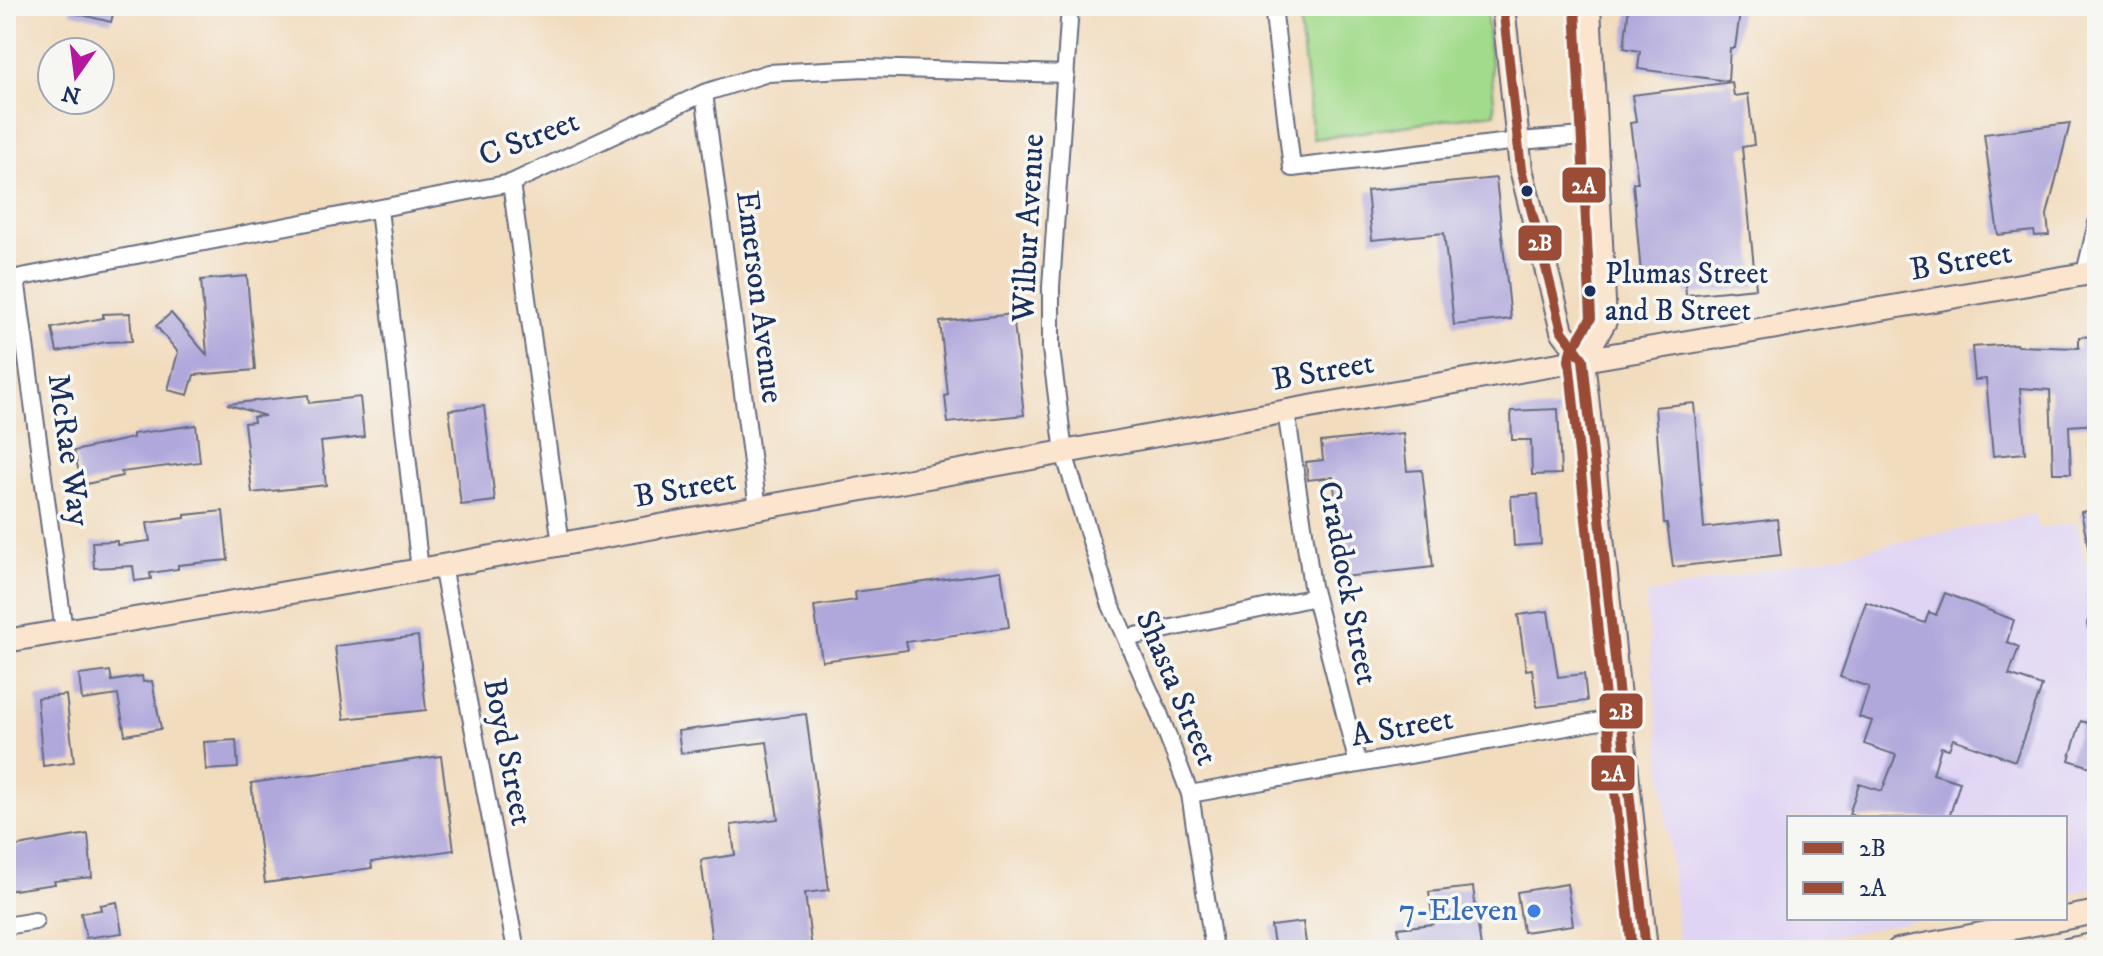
<svg xmlns="http://www.w3.org/2000/svg" width="2103" height="956" viewBox="0 0 2103 956" font-family="'IM FELL DW Pica',serif">
<rect width="100%" height="100%" fill="#f6f6f2"/>
<filter id="ink" filterUnits="userSpaceOnUse"><feTurbulence type="fractalNoise" baseFrequency=".0125" numOctaves="2"/><feDisplacementMap in="SourceGraphic" scale="16" xChannelSelector="R" yChannelSelector="G"/><feConvolveMatrix kernelMatrix="1 2 1 2 8 2 1 2 1" color-interpolation-filters="sRGB"/></filter>
<filter id="wash" filterUnits="userSpaceOnUse"><feTurbulence type="fractalNoise" baseFrequency=".006" numOctaves="4" result="noise"/><feDisplacementMap in="SourceGraphic" scale="32" xChannelSelector="R" yChannelSelector="G"/><feGaussianBlur stdDeviation="1.8" result="paint"/><feColorMatrix in="noise" values="0 0 0 0 0 0 0 0 0 0 0 0 0 0 0 0 0 1.4 0 .05"/><feComposite in="paint" operator="in"/></filter>
<g filter="url(#wash)">
<rect width="100%" height="100%" fill="#f2dcbe"/>
<path fill="#e0d4f4" d="M2035,514L2039,528L2077,523L2097,619V888L2065,894V818H1789V918H1932L1757,950H1685L1679,944L1645,595Z"/>
<path fill="#a3db8c" stroke="#5f8575" stroke-width="2" d="M1298,6H1486L1495,113L1313,139Z"/>
<g id="blocks">
<path fill="#b0a8db" d="M71,6H115L111,22L70,12Z
M1629,6H1741L1735,48H1730L1728,81L1638,69L1640,51L1624,48Z
M1732,82L1734,96L1748,94L1754,145L1742,147L1756,288L1686,295L1685,281L1642,285L1633,183H1638L1630,123L1636,122L1632,95Z
M2070,123L2047,215L2049,235L2035,236L2034,231L1998,235L1984,134Z
M1496,178L1511,319L1454,325L1444,233L1372,240L1367,191Z
M247,276L255,370L194,375L188,395L168,390L178,352L156,326L171,313L207,355L201,280Z
M130,313L132,341L106,342L57,352L52,328L103,318V314Z
M1013,314L1024,415L948,423L945,396L948,395L940,322Z
M2097,336V424L2069,426L2071,473H2053L2050,390L2020,388L2025,453L1993,456L1986,379L1975,380L1972,347L2016,344L2017,346L2079,348V337Z
M308,395L309,403L360,397L364,437L321,442L326,485L252,493L244,423L254,422L253,417L265,416L227,404Z
M1694,403L1704,528L1777,519L1781,555L1673,567L1667,523H1664L1655,407Z
M484,406L495,501L461,505L449,410Z
M1558,409L1561,474L1532,475L1531,440H1512L1511,411Z
M196,425L200,462L121,472L122,476L82,485L74,451L133,438V434Z
M1403,433L1407,471L1422,470L1433,567L1344,577L1333,477L1308,480L1306,462L1323,460L1321,442Z
M1538,494L1541,544L1514,546L1511,496Z
M2097,509V555L2090,556L2081,512Z
M223,511L228,560L178,565V569L150,573L151,579L135,581L133,566L94,568L92,542L117,541V545L150,541L147,523L185,518V515Z
M1001,571L1009,627L906,642L908,650L822,661L814,606L856,600L855,592Z
M1945,593L2014,620L2007,642L2019,647L2009,675L2042,686L2015,761L1953,739L1949,749L1941,747L1933,774L1960,782L1949,818H1861L1849,814L1859,784L1882,791L1896,755L1864,744L1872,721L1859,717L1869,687L1840,677L1866,602L1925,623L1929,612L1936,615Z
M1548,611L1558,677L1584,674L1587,701L1537,707L1532,669L1526,670L1518,615Z
M418,636L426,710L344,719L335,646Z
M110,671L112,681L142,676L143,682L152,681L161,729L125,735L118,695L82,700L79,675Z
M66,695L74,762L43,766L37,698Z
M806,714L829,890L805,893L812,950H713L701,860L735,855L731,825L778,819L767,742L681,753L678,731Z
M2081,721L2097,726V769L2069,760Z
M236,740L238,768L206,770L204,742Z
M441,756L454,850L371,862L372,868L265,883L251,783Z
M88,834L92,877L54,881L55,884L6,891V848Z
M1567,884L1573,925L1523,932L1517,892Z
M1473,887L1481,948L1401,950L1398,928L1433,924L1429,892Z
M117,902L122,933L86,938L81,913L101,910L100,905Z
M1303,922L1307,950H1275L1271,926Z"/>
</g>
</g>
<g filter="url(#ink)">
<use href="#blocks" fill-opacity="0" stroke="#666c80" stroke-width="2"/>
<g fill="none" stroke-linecap="round" stroke-linejoin="round">
<g stroke="#666c80" stroke-width="20">
<path id="street" d="M1070,6L1051,287V349L1064,453L1110,603L1157,708L1190,794L1214,950
M1273,6L1292,168L1518,141L1598,135
M704,93L758,509
M511,183L561,544
M379,209L420,570
M2085,273L2097,223
M16,278L64,631
M6,280L511,183L704,93L768,73L865,68L1066,74
M1286,411L1312,586L1358,764
M442,566L516,950
M2096,624H2097
M1126,638L1315,597
M1190,794L1623,717
M6,926L35,921"/>
</g>
<g stroke="#666c80" stroke-width="26">
<path id="secondary" d="M1503,6L1521,169L1562,331L1583,359
M1583,359L1646,950
M1583,359L1605,321L1589,6
M6,641L420,570L1326,404L2097,272
M1898,950L2097,912
M2067,950L2097,944"/>
</g>
<use href="#street" stroke="#fff" stroke-width="16"/>
<use href="#secondary" stroke="#fce5cf" stroke-width="22"/>
<g stroke="#f6f6f2" stroke-width="16">
<path id="bus-1" d="M1503,6L1521,169L1562,331L1583,359L1646,950"/>
</g>
<g stroke="#f6f6f2" stroke-width="16">
<path id="bus-2" d="M1575,7L1591,318L1570,353L1569,360L1632,950"/>
</g>
<use href="#bus-1" stroke="#9a4c36" stroke-width="10"/>
<use href="#bus-2" stroke="#9a4c36" stroke-width="10"/>
</g>
</g>
<g fill="#1b2f5e" stroke="#f6f6f2" stroke-width="3">
<circle cx="1527" cy="191" r="7"/>
<circle cx="1590" cy="291" r="7"/>
</g>
<circle fill="#3f7fe0" stroke="#f6f6f2" stroke-width="3" cx="1534" cy="911" r="8"/>
<g text-anchor="middle" dominant-baseline="central" stroke-width="7" stroke-linejoin="round" paint-order="stroke">
<g font-size="30" fill="#1b2f5e" stroke="#f6f6f2" text-anchor="start">
<text x="1605" y="274">Plumas Street<tspan x="1605" dy="37">and B Street</tspan></text>
</g>
<g font-size="32" fill="#1b2f5e" stroke="#f6f6f2">
<text transform="translate(529 139) rotate(-21)">C Street</text>
<text transform="translate(1029 228) rotate(-87)">Wilbur Avenue</text>
<text transform="translate(1961 262) rotate(-10)">B Street</text>
<text transform="translate(759 297) rotate(83)">Emerson Avenue</text>
<text transform="translate(1323 372) rotate(-10)">B Street</text>
<text transform="translate(68 450) rotate(82)">McRae Way</text>
<text transform="translate(685 489) rotate(-10)">B Street</text>
<text transform="translate(1347 583) rotate(79)">Craddock Street</text>
<text transform="translate(1176 688) rotate(67)">Shasta Street</text>
<text transform="translate(1402 728) rotate(-10)">A Street</text>
<text transform="translate(507 752) rotate(79)">Boyd Street</text>
</g>
<g font-size="32" fill="#366cbe" stroke="#f6f6f2" text-anchor="end">
<text x="1518" y="911">7-Eleven</text>
</g>
</g>
<g stroke="#f6f6f2" stroke-width="3">
<rect x="1561" y="166" width="46" height="38" rx="8" fill="#9a4c36"/>
<rect x="1517" y="224" width="46" height="38" rx="8" fill="#9a4c36"/>
<rect x="1598" y="692" width="46" height="38" rx="8" fill="#9a4c36"/>
<rect x="1590" y="754" width="46" height="38" rx="8" fill="#9a4c36"/>
</g>
<g font-size="22" text-anchor="middle" font-weight="bold" fill="#fff">
<text x="1584" y="193">2A</text>
<text x="1540" y="250">2B</text>
<text x="1621" y="719">2B</text>
<text x="1613" y="781">2A</text>
</g>
<rect width="2103" height="956" fill="none" stroke="#f6f6f2" stroke-width="32"/>
<rect x="1787" y="816" width="280" height="104" fill="#f6f6f2" stroke="#9ea6b7" stroke-width="2"/>
<rect x="1803" y="842" width="40" height="12" fill="#9a4c36" stroke="#9ea6b7" stroke-width="2"/>
<text x="1859" y="856" font-size="24" fill="#1b2f5e">2B</text>
<rect x="1803" y="882" width="40" height="12" fill="#9a4c36" stroke="#9ea6b7" stroke-width="2"/>
<text x="1859" y="896" font-size="24" fill="#1b2f5e">2A</text>
<g transform="translate(76 76) rotate(194)"><circle r="38" fill="#f6f6f2" stroke="#9ea6b7" stroke-width="2"/>
<path d="M0-6L14 30L0 20L-14 30Z" fill="#b5179e"/>
<text y="-12" font-size="22" font-weight="bold" text-anchor="middle" fill="#1b2f5e">N</text>
</g>
</svg>
